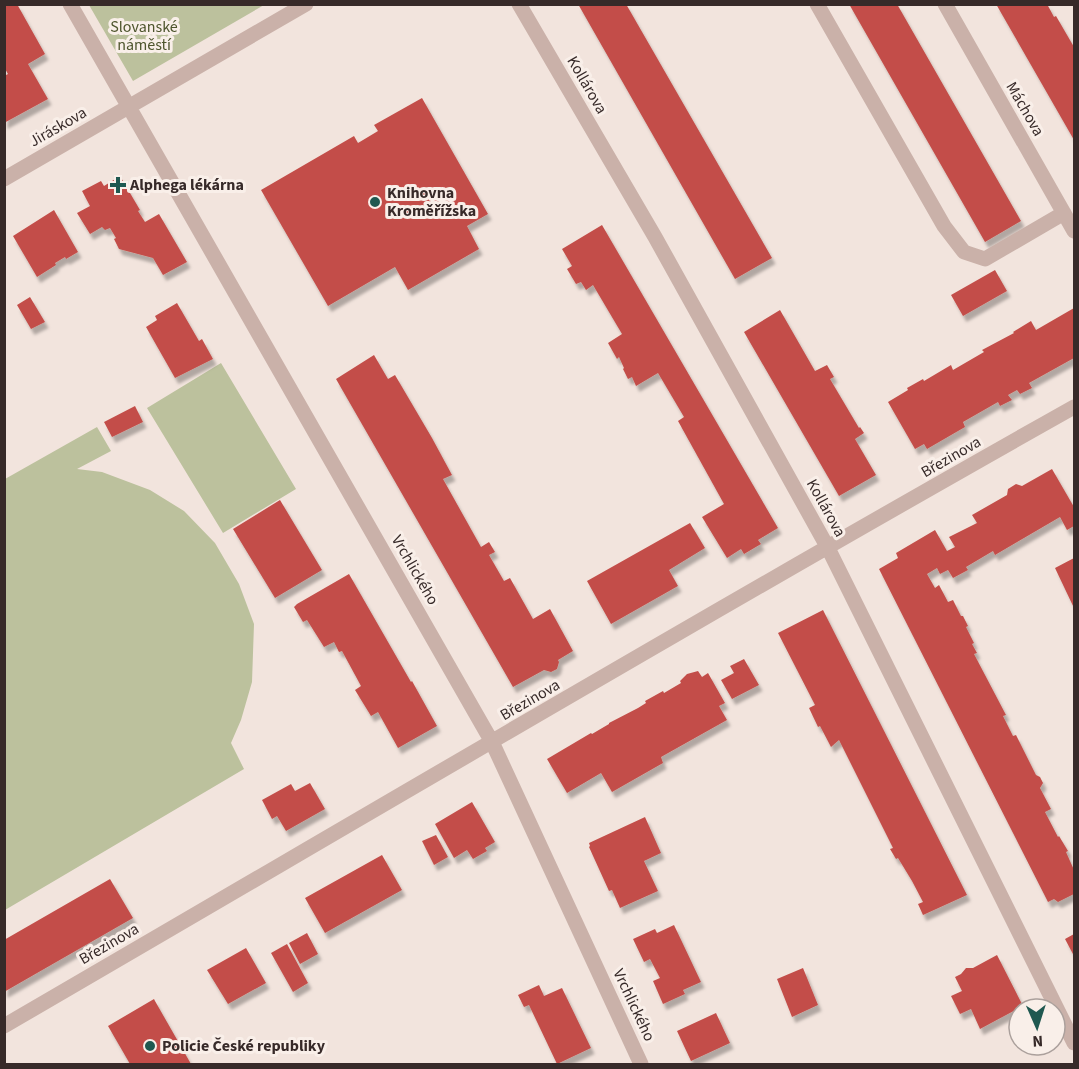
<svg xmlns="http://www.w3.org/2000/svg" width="1079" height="1069" viewBox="0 0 1079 1069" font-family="'Source Sans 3',sans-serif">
<defs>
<filter id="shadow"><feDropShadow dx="3.5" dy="6" stdDeviation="1.5" flood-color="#0004"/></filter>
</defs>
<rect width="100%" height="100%" fill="#f2e4dd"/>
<path fill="#bcc19d" d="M89,5H264L133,81Z
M221,363L296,489L223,533L147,408Z
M97,427L111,451L77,469L102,472L150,490L184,511L215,543L239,584L254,624L252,682L241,720L231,743L244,769L5,910V479Z"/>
<path fill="#c34e49" filter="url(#shadow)" d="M4,4H17L45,54L28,64L48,99L4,123V76L8,74L4,67Z
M578,4H626L772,258L735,279Z
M849,4H897L1021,221L985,242Z
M996,4H1047L1054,17L1056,16L1074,47V140Z
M422,98L488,214L467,226L479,249L408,290L395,267L328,306L261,190L354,136L358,143L378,131L374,125Z
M120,176L140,210L138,211L145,222L159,214L187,262L163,275L153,258L119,249L114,239L116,238L110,228L105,230L102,227L90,234L77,213L90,206L82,191L101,181L104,186Z
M54,210L78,252L66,259L65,257L55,263L56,265L37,277L13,236Z
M602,225L778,528L758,540L761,544L744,554L741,549L727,558L702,517L724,504L678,421L684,417L658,373L636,386L632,377L628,379L623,369L624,368L619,357L617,359L608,343L622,334L593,285L586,290L581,282L576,284L567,269L572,266L562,249Z
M995,270L1007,291L963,316L951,295Z
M30,297L45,322L31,329L17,305Z
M177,303L199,341L202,339L213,359L175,378L146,327L157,320L155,316Z
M1074,308V358L1029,383L1032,388L1020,394L1017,390L1008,395L1012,400L1000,406L998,402L963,422L965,427L927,449L924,444L915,449L888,402L908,390L907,388L923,379L924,381L951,365L953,370L984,352L982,350L1014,333L1013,332L1031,321L1036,330Z
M780,310L815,371L827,365L834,377L830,379L859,428L860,427L864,433L855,439L876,475L839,496L744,332Z
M374,355L388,379L395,375L432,438L452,475L443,479L481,547L489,542L495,552L489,555L504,581L510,578L533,619L550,609L573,651L558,660L559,662L557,669L551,672L544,670L513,687L336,379Z
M135,406L143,422L112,437L104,422Z
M1052,469L1074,507V526L1067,530L1060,517L995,555L993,551L966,567L968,570L953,578L948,570L940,574L937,568L927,574L935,588L939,585L948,602L953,600L961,616H963L968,626L966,627L974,643L972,644L977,653L974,654L1006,715L1003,716L1013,736L1016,735L1036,775L1040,777L1043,783L1040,788L1051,809L1045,812L1058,837L1059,836L1068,851L1066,852L1074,870V894L1058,902L1054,899L1048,902L879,569L898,558L896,553L935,530L947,551L955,547L949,537L977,523L972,515L1007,495L1008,489L1016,484L1022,486Z
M280,500L322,570L275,598L233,529Z
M690,523L705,548L669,570L678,586L611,624L587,581Z
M1074,558V608L1055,568Z
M349,574L411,682L412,681L437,726L398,748L378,712L371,716L355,690L361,686L342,651L339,652L334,642L324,647L307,620L303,622L294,607L297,604Z
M823,610L967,895L923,915L918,904L923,902L912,881L898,858L896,859L890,849L893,848L839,740L831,747L820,726L818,727L809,708L815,705L778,633Z
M744,659L759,685L732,699L721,680L734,673L730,666Z
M698,671L702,677L708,673L725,703L719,706L727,720L661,757L663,763L612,792L601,773L567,793L547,759L591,733L592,734L609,724V723L638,708L646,703L645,701L663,691L664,693L681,683L680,681L687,674Z
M310,783L325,809L286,831L277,816L272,819L262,800L291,784L295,791Z
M472,802L495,842L485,848L487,851L473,859L467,850L454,858L435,824Z
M645,817L661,853L644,861L658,891L620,908L612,890L609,891L589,847L590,846L589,843Z
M436,835L448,857L434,865L422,841Z
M382,855L402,890L325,933L305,898Z
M110,879L133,918L4,992V940Z
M674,925L701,982L683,990L685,994L663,1004L653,981L660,978L650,959L644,962L633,939L655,929L657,933Z
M307,933L318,954L300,964L289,943Z
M1074,934V956L1065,939Z
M287,944L308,983L293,992L271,953Z
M246,948L266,983L228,1004L207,970Z
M997,955L1023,1006L980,1029L971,1009L960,1014L951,996L962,991L955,977L961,974L966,968H973Z
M803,968L818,1005L792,1017L777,979Z
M539,985L544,996L562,988L591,1048L557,1064L529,1005L524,1007L518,995Z
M154,999L155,1001L191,1064H130L108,1026Z
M716,1013L730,1043L691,1061L677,1031Z"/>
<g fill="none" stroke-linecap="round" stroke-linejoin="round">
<path stroke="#cab1a9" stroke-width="15" d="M70,4L492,742L641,1064
M519,4L655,237L828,548L1074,1043
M817,4L944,226L964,252L985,259L1064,213
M945,4L1074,231
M4,179L306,4
M4,1026C360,819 715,609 1074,407"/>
</g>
<g fill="#1f5850" stroke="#f9efe9" stroke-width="2">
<path d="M115 176h6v6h6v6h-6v6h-6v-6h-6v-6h6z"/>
<circle cx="375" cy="202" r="6"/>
<circle cx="150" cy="1046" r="6"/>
</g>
<g text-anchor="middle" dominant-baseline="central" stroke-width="6" stroke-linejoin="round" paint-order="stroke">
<g font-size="16" fill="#4e552d" stroke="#f9efe9">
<text x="144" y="27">Slovanské<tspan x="144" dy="18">náměstí</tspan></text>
</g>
<g font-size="16" fill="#372a29" stroke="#f9efe9">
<text transform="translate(587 85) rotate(60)">Kollárova</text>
<text transform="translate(1025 109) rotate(60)">Máchova</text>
<text transform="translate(58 127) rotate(-30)">Jiráskova</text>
<text transform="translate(951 457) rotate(-30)">Březinova</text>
<text transform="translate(826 508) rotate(61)">Kollárova</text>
<text transform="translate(415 570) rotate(60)">Vrchlického</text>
<text transform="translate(530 700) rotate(-30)">Březinova</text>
<text transform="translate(109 944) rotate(-30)">Březinova</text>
<text transform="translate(634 1005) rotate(65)">Vrchlického</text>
</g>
<g font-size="16" font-weight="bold" fill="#372a29" stroke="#f9efe9" text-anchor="start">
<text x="130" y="185">Alphega lékárna</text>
<text x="387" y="193">Knihovna<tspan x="387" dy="18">Kroměřížska</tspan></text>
<text x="162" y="1046">Policie České republiky</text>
</g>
</g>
<rect width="1079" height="1069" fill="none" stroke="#372a29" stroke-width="12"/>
<g transform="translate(1037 1027) rotate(177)"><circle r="28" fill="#f9efe9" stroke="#aba09c" stroke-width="1.5"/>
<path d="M0-4.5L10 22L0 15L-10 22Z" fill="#1f5850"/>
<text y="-9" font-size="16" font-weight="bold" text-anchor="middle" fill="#372a29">N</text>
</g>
</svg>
